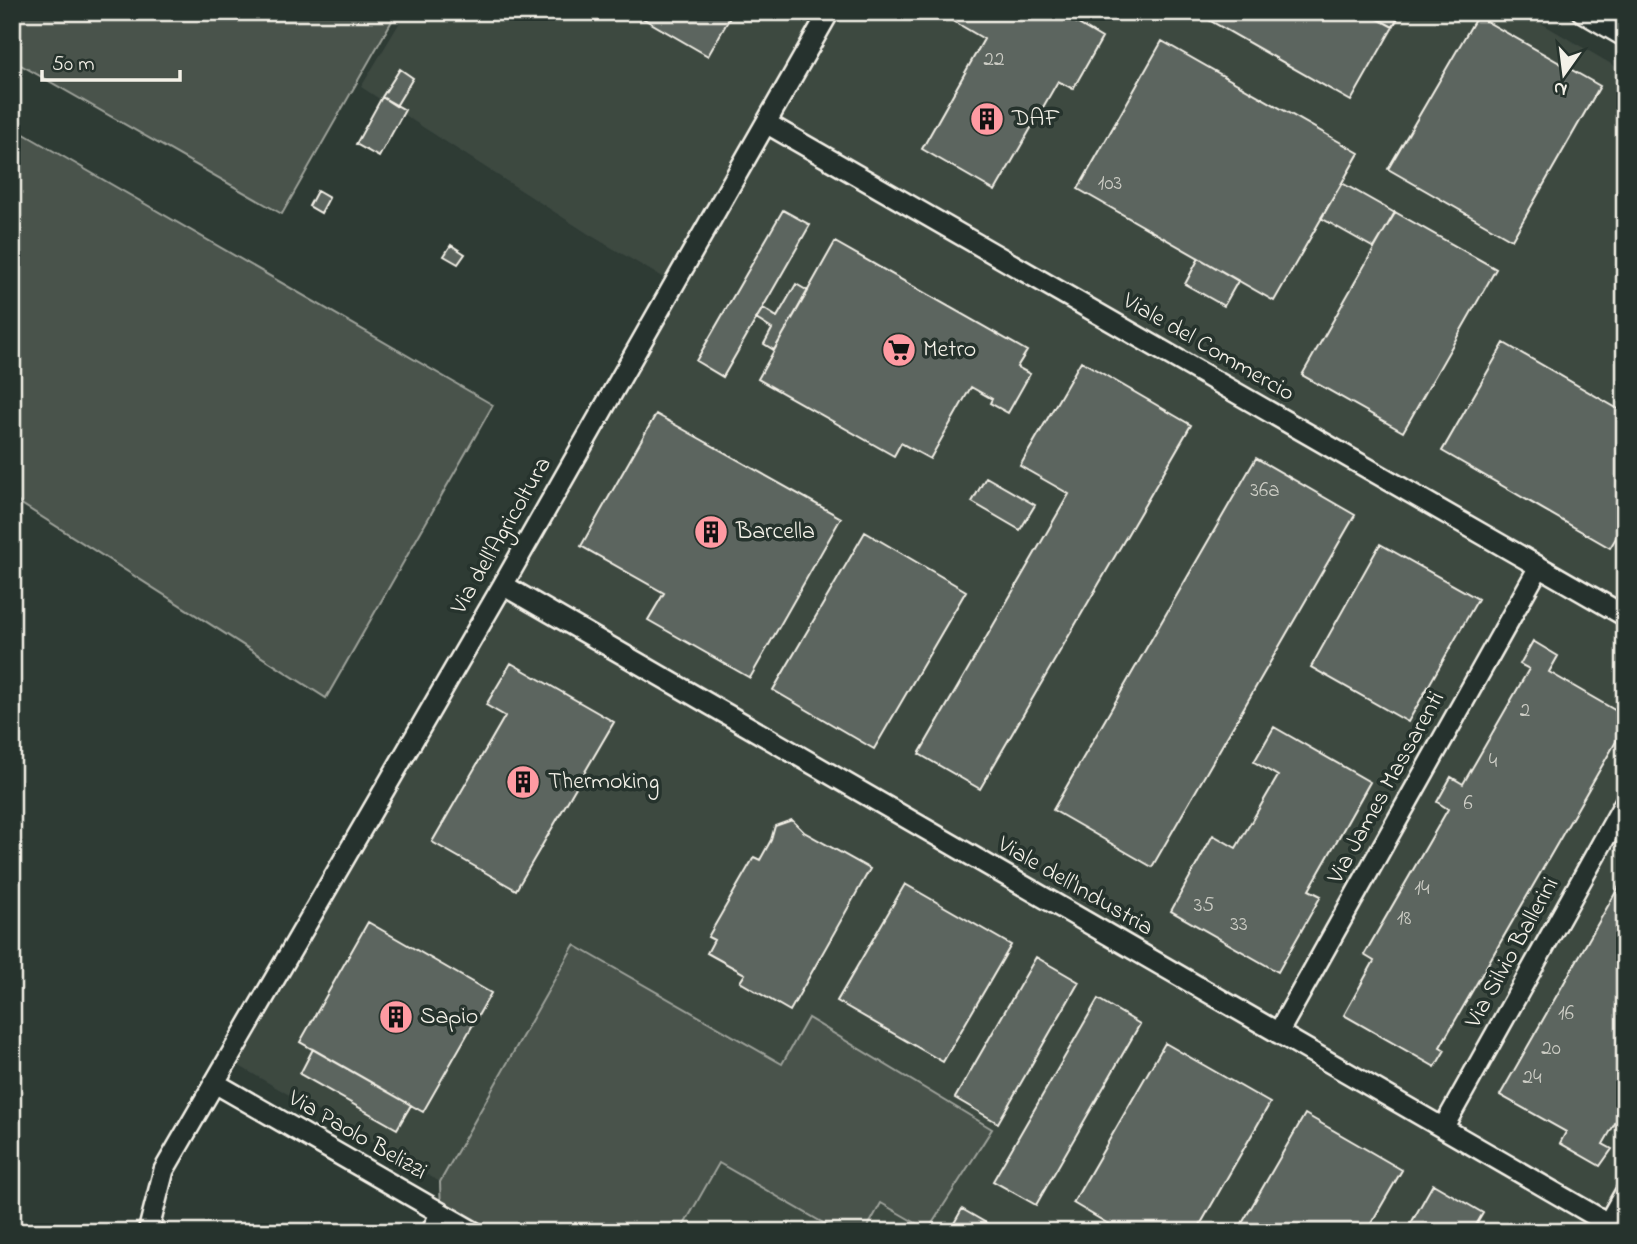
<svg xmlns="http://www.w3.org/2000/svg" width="1637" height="1244" viewBox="0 0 1637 1244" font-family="'Indie Flower',sans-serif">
<rect width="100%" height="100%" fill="#2e3b34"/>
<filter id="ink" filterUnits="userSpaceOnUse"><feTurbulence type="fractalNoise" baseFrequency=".0143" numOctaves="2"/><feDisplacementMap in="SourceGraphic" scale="14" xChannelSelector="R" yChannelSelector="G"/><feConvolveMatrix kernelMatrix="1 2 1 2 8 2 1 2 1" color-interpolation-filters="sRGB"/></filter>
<g filter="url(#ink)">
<path fill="#3c4841" d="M406,12H1522L1625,72V1232H431L441,1213L440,1182L227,1059L672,283L590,235L361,87Z"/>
<path fill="#48524c" stroke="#9ea29a" stroke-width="2" d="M12,12H397L282,214L12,60Z
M12,127L493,405L326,698L12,498Z
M574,945L782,1064L808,1018L992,1129L928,1230L881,1203L865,1232H839L719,1163L680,1232H431L441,1213L440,1182Z"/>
<path fill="#5c655e" stroke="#f4f1e8" stroke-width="2" d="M632,12H733L708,56Z
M938,12H1058L1102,38L1073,89L1058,81L995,191L922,149L984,39Z
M1195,12H1365L1393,27L1351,101Z
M1365,12H1397L1400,14L1393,27Z
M1477,16L1600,86L1512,240L1388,169Z
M1162,41L1359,153L1274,301L1078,189Z
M400,69L413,78L396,106L382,97Z
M382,97L405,110L379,157L356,144Z
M1342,183L1395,213L1374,248L1321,218Z
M317,191L329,198L321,213L309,206Z
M783,210L810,225L723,377L696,361Z
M1395,212L1496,269L1403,432L1302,375Z
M835,242L1027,351L1017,367L1030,374L1008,413L990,403L992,399L971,387L930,459L901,443L894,456L758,379Z
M451,245L465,254L458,264L444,256Z
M1199,258L1238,281L1224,306L1185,284Z
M796,284L808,291L774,350L764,344L772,329L756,319L763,308L777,317Z
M1504,343L1625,413V523L1610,548L1442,451Z
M1081,361L1191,425L980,789L919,754L1069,494L1020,466Z
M656,414L841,518L750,678L648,620L664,593L581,546Z
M1256,458L1355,515L1152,867L1053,810Z
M986,477L1035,505L1020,530L972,502Z
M865,532L966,591L874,749L773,690Z
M1380,544L1478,599L1408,722L1311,667Z
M1533,641L1558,656L1549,672L1625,716V726L1440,1047L1445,1050L1435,1067L1344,1015L1374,961L1364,955L1448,809L1437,802L1451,777L1463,784L1529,669L1520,664Z
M511,663L614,722L516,890L432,842L505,716L486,705Z
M1274,727L1370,782L1309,890L1321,896L1278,972L1171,911L1213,835L1236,848L1278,776L1254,762Z
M792,820L804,832L870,869L790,1011L740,982L745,974L707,953L714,940L708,937L754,857L760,860L771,840L775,826Z
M1625,876V1106L1603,1144L1612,1149L1600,1166L1560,1143L1566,1132L1500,1095Z
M905,884L1011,945L943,1062L837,1001Z
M368,922L491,993L423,1112L300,1042Z
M1036,957L1079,982L998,1123L955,1098Z
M1098,999L1140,1024L1036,1205L993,1181Z
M1165,1043L1270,1103L1196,1232H1122L1073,1203Z
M313,1049L411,1105L397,1129L300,1074Z
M1305,1114L1402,1170L1366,1232H1237Z
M1433,1184L1483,1213L1472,1232H1406Z
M962,1209L1002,1232H949Z"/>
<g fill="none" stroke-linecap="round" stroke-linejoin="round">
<g stroke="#f4f1e8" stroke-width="24">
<path id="street" d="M1582,12L1625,37
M766,123L1625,616
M503,585L1623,1232
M1278,1033L1539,567
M215,1083L474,1232
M1443,1128L1625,802
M148,1232L164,1170L503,585L829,12
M431,1232L441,1213
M1603,1232L1625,1193"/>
</g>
<use href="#street" stroke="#26332d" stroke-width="19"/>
</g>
</g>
<defs>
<g id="building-disc" transform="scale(1.75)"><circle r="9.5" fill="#ff9aa2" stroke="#26332d"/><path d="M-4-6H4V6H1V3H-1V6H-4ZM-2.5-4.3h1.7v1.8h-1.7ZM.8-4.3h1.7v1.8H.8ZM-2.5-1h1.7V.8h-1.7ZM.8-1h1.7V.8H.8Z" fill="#111"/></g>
<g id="supermarket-disc" transform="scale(1.75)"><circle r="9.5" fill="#ff9aa2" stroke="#26332d"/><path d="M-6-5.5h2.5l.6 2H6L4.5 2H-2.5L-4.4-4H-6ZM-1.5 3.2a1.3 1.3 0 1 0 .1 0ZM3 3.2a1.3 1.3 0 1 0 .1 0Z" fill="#111"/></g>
</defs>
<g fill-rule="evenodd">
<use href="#building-disc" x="987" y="119"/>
<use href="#supermarket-disc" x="899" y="350"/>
<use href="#building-disc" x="711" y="532"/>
<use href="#building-disc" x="523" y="782"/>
<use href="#building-disc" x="396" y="1017"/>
</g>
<g text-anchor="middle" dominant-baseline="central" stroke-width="7" stroke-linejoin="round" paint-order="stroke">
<g font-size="21" fill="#cecec6">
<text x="994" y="60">22</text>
<text x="1110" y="184">103</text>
<text x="1265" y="491">36a</text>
<text x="1525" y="711">2</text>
<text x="1493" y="762">4</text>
<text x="1468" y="804">6</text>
<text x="1422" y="889">14</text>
<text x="1204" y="906">35</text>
<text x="1404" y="919">18</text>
<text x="1239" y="925">33</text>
<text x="1566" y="1014">16</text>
<text x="1551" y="1049">20</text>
<text x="1532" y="1078">24</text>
</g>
<g font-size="24" fill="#f4f1e8" stroke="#26332d" text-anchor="start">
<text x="1012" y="119">DAF</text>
<text x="923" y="350">Metro</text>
<text x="736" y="532">Barcella</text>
<text x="548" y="782">Thermoking</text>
<text x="420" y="1017">Sapio</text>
</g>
<g font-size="24" fill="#f4f1e8" stroke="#26332d">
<text transform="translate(1208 348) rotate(30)">Viale del Commercio</text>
<text transform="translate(502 536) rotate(-60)">Via dell'Agricoltura</text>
<text transform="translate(1387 788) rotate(-61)">Via James Massarenti</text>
<text transform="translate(1075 887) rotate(30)">Viale dell'Industria</text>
<text transform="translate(1513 953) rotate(-61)">Via Silvio Ballerini</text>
<text transform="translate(357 1136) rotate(30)">Via Paolo Belizzi</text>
</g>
</g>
<rect width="1637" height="1244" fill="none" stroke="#26332d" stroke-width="42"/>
<rect x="21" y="21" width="1595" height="1202" fill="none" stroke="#f4f1e8" stroke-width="2.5" filter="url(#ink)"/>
<g transform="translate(1564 74) rotate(194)" stroke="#26332d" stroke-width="5" paint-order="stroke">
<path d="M0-5L12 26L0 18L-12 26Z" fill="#f4f1e8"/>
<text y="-10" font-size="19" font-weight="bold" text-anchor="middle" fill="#f4f1e8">N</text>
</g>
<path d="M42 70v10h138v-10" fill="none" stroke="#f4f1e8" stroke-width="3.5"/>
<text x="52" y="70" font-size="21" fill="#f4f1e8" stroke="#26332d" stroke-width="5" paint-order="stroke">50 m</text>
</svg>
